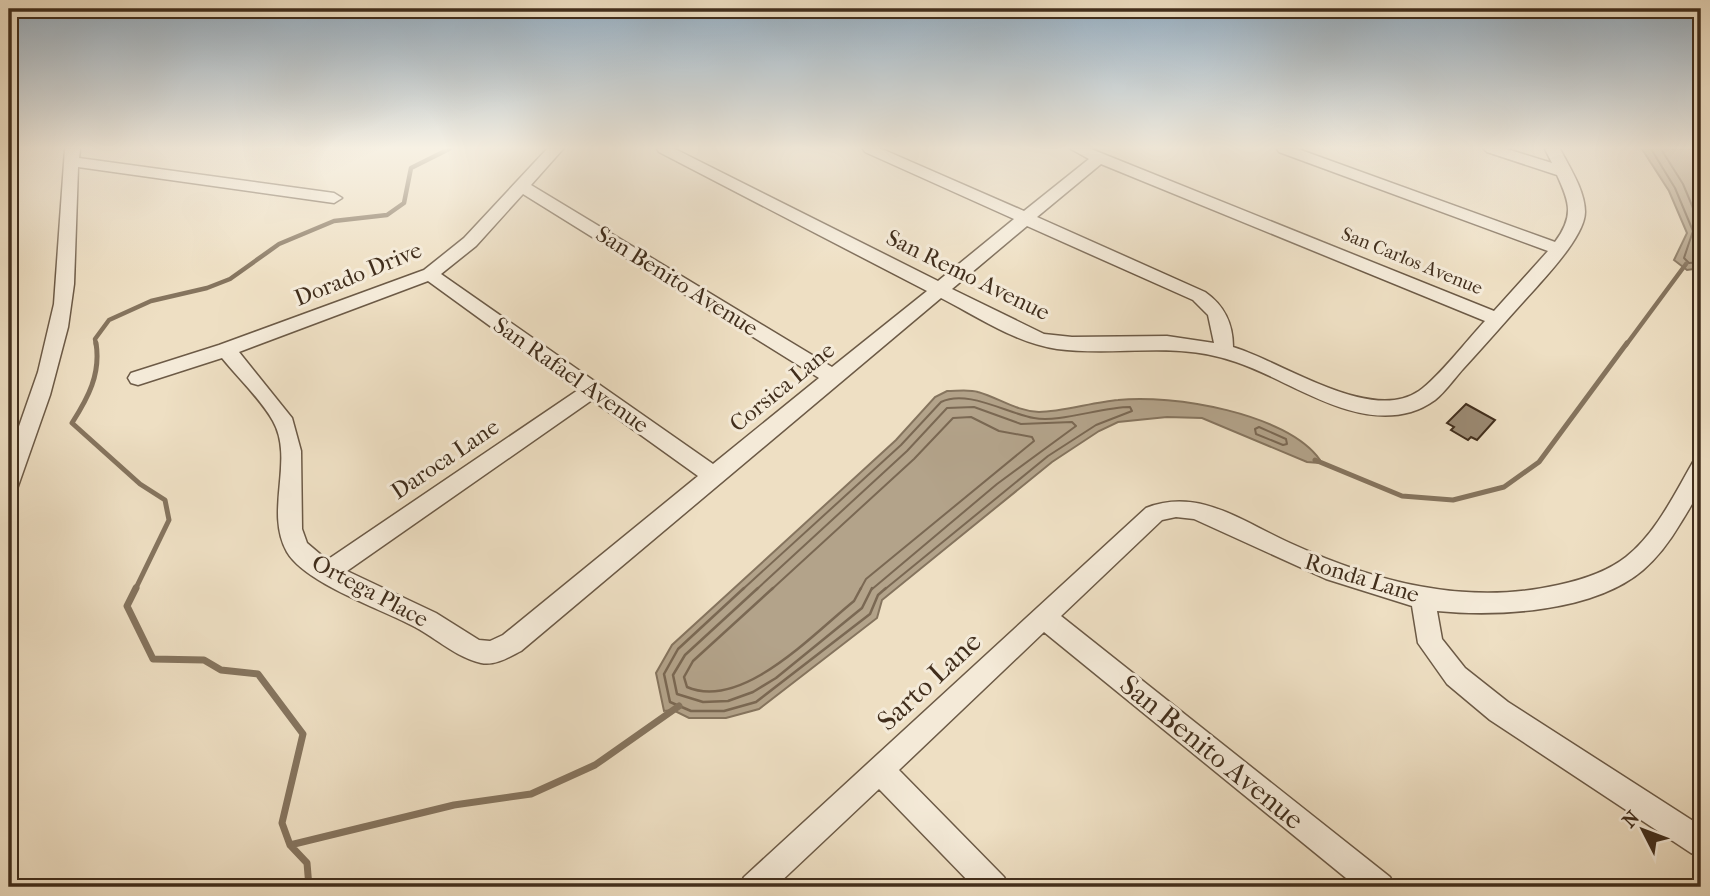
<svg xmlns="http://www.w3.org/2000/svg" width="1710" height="896" viewBox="0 0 1710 896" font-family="'IM FELL French Canon',serif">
<rect width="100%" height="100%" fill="#eedfc3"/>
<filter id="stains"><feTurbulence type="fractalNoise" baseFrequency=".00286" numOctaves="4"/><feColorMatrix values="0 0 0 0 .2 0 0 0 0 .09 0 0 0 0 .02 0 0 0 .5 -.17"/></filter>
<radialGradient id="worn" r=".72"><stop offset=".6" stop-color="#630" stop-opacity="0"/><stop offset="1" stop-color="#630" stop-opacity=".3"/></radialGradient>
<path fill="#b3a38a" stroke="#85745e" stroke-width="2" d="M1642,149H1701V268L1687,270L1674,260L1687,233L1669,191Z
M947,391C957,391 969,389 978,392C999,398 1016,411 1039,412C1061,412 1094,402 1118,400C1172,394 1287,413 1320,460L1319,463L1307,462L1202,418L1167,417L1118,422L1099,431L1052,462L882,600L877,618L759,709L726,718H689L673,710L664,711L656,673L672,645L896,440L935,397Z"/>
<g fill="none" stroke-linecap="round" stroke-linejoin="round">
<path stroke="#7a6853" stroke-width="2" d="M1651,149L1675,188L1693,231L1684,258L1689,263L1701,262
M1661,149L1683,184L1701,227
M1259,427L1286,439L1287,444L1283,445L1256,434L1255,429Z
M742,590L901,445L941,402C967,389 1006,413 1034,418C1059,423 1102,407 1130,407L1132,411L1096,425L1048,456L884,590
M756,590L907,451L947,408L974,407L1021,424L1072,422L1076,426L997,484L871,590
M771,590L914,459L953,418L971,417L999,431L1032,437L1034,441L866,579L860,590"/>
<path stroke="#7a6853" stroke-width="2.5" d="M744,588L678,649L664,674L670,702L691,711H724L756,702L870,614L878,595L886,588
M758,588L685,655L673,675L677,694L703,702L728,701L753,692L776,678L862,608L872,588
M773,588L693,661L684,677L687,687C742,711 813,634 854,601L861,588"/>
<path stroke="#85745e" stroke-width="4.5" d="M96,345L95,339L109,320L151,301L207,288L230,279L279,244L334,221L387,215L404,203L411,168L449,149
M1626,345L1686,264"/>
<path stroke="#85745e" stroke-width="5" d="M96,343C101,374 88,398 72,423L140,484L165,500L169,520L135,590
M1315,460L1402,496L1453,500L1504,487L1539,462L1627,343"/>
<path stroke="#85745e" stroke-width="7" d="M136,588L127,606L153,659L204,660L221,670L258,674L303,734L282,823L290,845L307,863L309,887
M290,845L454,805L531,794L595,765L679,706"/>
</g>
<path fill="#9b8a73" stroke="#412e1c" stroke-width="2" d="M1466,404L1495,420L1477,440L1471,437L1468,440L1451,430L1454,427L1447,423Z"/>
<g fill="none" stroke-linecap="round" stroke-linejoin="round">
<g stroke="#6c5a46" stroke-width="3">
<path id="minor" d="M65,149H80L79,158L334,193L342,198L334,203L78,167L74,284L68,327L50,395L17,489L9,491V455L38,372L54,304Z
M547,149H563L531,185L832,367L927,291L659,152L657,149H675L938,281L1014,219L865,152L863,149H882L1024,211L1089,159L1071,149H1091L1494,311L1548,251L1279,152L1277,149H1298L1555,242C1574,216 1570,203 1557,175L1487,152L1484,149H1507L1552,163L1545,149H1560C1570,168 1585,191 1585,212C1585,235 1549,273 1534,290C1510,316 1487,343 1463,369C1454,379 1445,392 1435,400C1428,405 1418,410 1411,412C1351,429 1290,380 1236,362C1175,340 1118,357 1057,349C1016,343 978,317 941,298L521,651C509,657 495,666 481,663C456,657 437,639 415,627C382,609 306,584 287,552C264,511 295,460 273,421C260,398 238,378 222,358L138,385L131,383L128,378L131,373L219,345L424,270L464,238ZM1101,164L1485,321C1468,339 1438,378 1419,391C1371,424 1283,362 1233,347C1233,324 1225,306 1205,292L1037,217ZM523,194L819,378L713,464L441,274L476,246ZM1027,226L1193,300L1208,315L1214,343L1167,336L1072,337L1044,334L952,289ZM428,281L578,390L327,560L307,543L302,529L301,451L292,418L239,352ZM592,400L698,476L503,635L490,641L479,640L436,613L347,571Z
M1701,460C1702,491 1696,498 1680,524C1670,541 1658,557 1643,570C1594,612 1498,617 1437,611L1442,639L1465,668L1508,702L1701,826V857L1691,853L1490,720L1447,684L1418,643L1412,606L1326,579L1194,519L1176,517L1162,520L1061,616L1390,877L1395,887H1357L1044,632L899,770L1004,877L1009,887H974L879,789L775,887H739L744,877L1146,508C1199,487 1243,522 1290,543C1375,582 1465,606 1558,585C1581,580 1607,572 1626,557C1656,533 1674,495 1693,462Z"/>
</g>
<use href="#minor" fill="#f4ead8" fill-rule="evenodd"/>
</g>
<linearGradient id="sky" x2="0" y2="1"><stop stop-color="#93adc2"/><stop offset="0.54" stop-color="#f7f1e4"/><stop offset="1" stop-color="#f7f1e4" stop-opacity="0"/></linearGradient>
<rect width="1710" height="274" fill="url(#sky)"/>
<g text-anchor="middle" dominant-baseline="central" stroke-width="6" stroke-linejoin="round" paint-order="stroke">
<g font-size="19" fill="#412e1c" stroke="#f4ead8">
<text transform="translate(1412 261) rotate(22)">San Carlos Avenue</text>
</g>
<g font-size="23" fill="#412e1c" stroke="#f4ead8">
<text transform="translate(358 274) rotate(-22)">Dorado Drive</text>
<text transform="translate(968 275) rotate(26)">San Remo Avenue</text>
<text transform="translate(677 281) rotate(32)">San Benito Avenue</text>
<text transform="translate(571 375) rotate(35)">San Rafael Avenue</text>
<text transform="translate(782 387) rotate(-39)">Corsica Lane</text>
<text transform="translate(445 459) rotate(-34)">Daroca Lane</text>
<text transform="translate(1362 578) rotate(17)">Ronda Lane</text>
<text transform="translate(370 591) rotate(28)">Ortega Place</text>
</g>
<g font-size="28" fill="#412e1c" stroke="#f4ead8">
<text transform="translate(929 681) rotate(-43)">Sarto Lane</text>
<text transform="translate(1212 752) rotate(39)">San Benito Avenue</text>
</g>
</g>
<rect width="1710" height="896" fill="none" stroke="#eedfc3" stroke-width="35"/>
<rect x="10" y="10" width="1689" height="875" fill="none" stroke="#412e1c" stroke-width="3.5"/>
<rect x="18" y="18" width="1675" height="861" fill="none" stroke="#412e1c" stroke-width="2"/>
<g transform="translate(1643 830) rotate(312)" stroke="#f4ead8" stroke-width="5" paint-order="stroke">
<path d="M0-5L12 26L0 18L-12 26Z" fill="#412e1c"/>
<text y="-10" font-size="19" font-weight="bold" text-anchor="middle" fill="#412e1c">N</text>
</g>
<rect width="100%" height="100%" filter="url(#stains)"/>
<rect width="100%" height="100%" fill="url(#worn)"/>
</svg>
